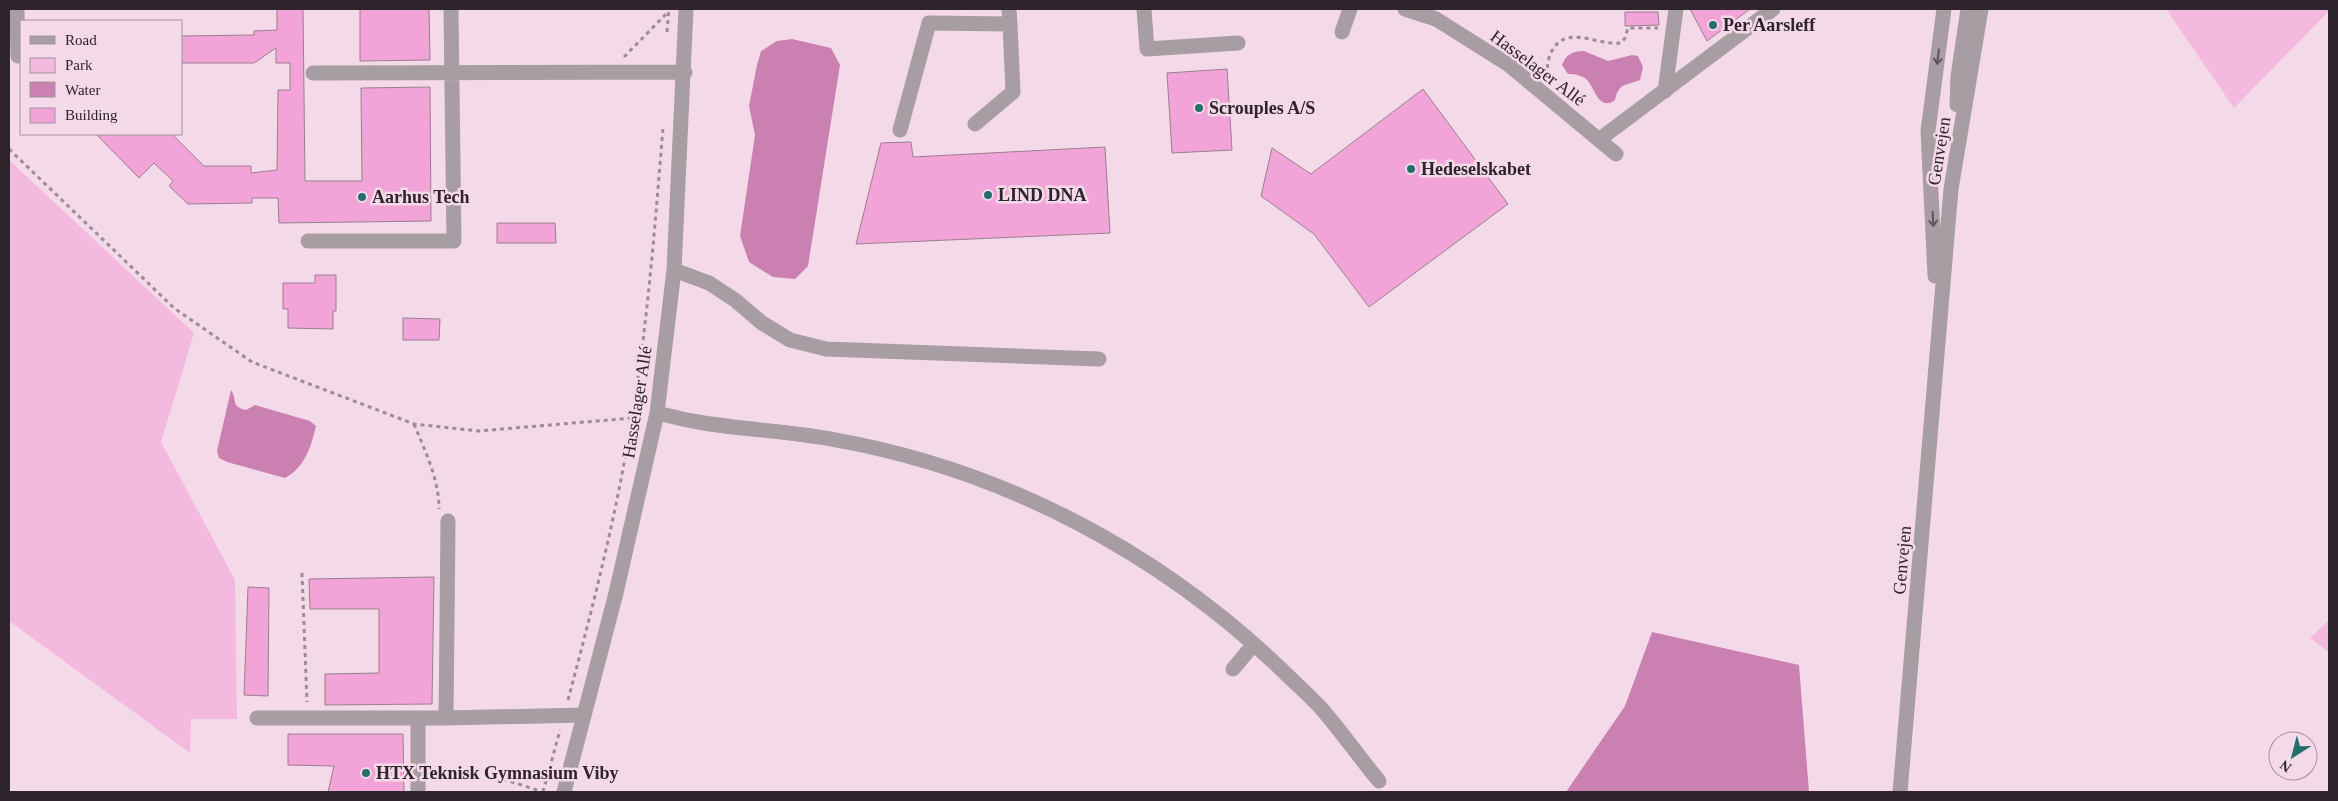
<svg xmlns="http://www.w3.org/2000/svg" width="2338" height="801" viewBox="0 0 2338 801" font-family="Georgia,serif">
<rect width="100%" height="100%" fill="#f4d9e9"/>
<path fill="#f4b9df" d="M2166,9H2329V11L2234,108Z
M9,160L194,333L161,442L235,580L237,719H191L190,753L9,621Z
M2329,620V652L2310,638Z"/>
<path fill="#cb80b2" d="M792,39L831,48L840,65L808,266L795,279L773,277L749,262L740,236L755,135L749,106L757,65L761,51L777,41Z
M1584,51L1608,61L1632,55L1638,56L1643,67L1640,80C1626,86 1619,82 1615,100C1599,112 1595,88 1587,80C1582,75 1575,74 1568,74L1562,65C1566,54 1573,51 1584,51Z
M231,390C238,401 230,406 246,410L255,405L310,421L316,426C311,447 305,467 285,478L227,462L219,458L217,451Z
M1652,632L1799,665L1809,792H1566L1625,706Z"/>
<path fill="#f2a3d7" stroke="#98808f" d="M277,9H303L305,181H362L361,88L430,87L431,221L279,223L278,198H252V203L188,204L169,186L173,181L154,163L139,178L96,134H172L204,166H251V173L277,170L278,90H290V63H276V48L254,63H181V36L254,35V31L277,30Z
M360,9H429L430,60L360,61Z
M1690,9H1750L1707,41Z
M1625,12H1658L1659,25L1625,26Z
M1227,69L1232,150L1172,153L1167,73Z
M1423,89L1508,204L1369,307L1314,234L1261,196L1272,148L1311,174Z
M911,142L913,157L1105,147L1110,233L856,244L881,143Z
M497,223H555L556,243H497Z
M315,275H336V311H333V329L288,328V309H283V283H315Z
M403,318L440,319L439,340H403Z
M434,577L432,704L325,705V674L379,673V609H310L309,579Z
M248,587L269,588L268,696L244,695Z
M288,734H403L404,792H328L334,766L288,765Z"/>
<g fill="none" stroke-linecap="round" stroke-linejoin="round">
<path stroke="#9f8b97" stroke-width="3" stroke-dasharray="4 4" stroke-linecap="butt" d="M667,32L669,9
M624,57L667,13
M1547,76C1548,71 1547,66 1548,61C1560,19 1594,46 1621,43L1625,38L1628,28H1658
M9,149L174,308L252,362L414,424L479,431L632,418L640,419
M414,424C425,451 439,479 439,509
M302,573L307,702
M568,700C593,606 617,513 632,417C648,321 655,224 663,128
M503,779L543,792
M543,792L560,730"/>
<path stroke="#a99da4" stroke-width="15" d="M17,9L18,56
M1144,9L1147,49L1238,43
M1405,9L1436,19L1509,65L1616,154
M1342,32L1350,9
M313,73L685,72
M1665,91L1676,9
M1957,105L1958,76L1968,9
M975,124L1013,92L1010,24
M900,130L929,23L1010,24L1009,9
M1600,139L1773,9
M308,241H454L451,9
M674,270L709,283L735,300L762,323L790,340L826,349L1099,359
M1935,276L1928,131L1944,9
M657,413C671,416 685,420 698,422C744,430 791,431 836,440C1004,470 1159,552 1282,670C1295,683 1309,695 1321,708C1341,731 1359,757 1379,781
M1233,669L1254,644
M257,718H446L584,715
M418,718V792
M446,718L448,521
M564,792L616,593L657,413L674,270L686,9
M1900,792L1951,189L1981,9"/>
</g>
<defs><path id="oneway-shaft" d="M-6 0H5M1.5-3L5.5 0L1.5 3" fill="none" stroke-width="1.6" stroke-linecap="round" stroke-linejoin="round" transform="scale(1.25)"/></defs>
<g stroke="#5f545b">
<use href="#oneway-shaft" transform="translate(1938 57) rotate(97)"/>
<use href="#oneway-shaft" transform="translate(1933 219) rotate(87)"/>
</g>
<g fill="#246e6b" stroke="#f4d9e9" stroke-width="2">
<circle cx="1713" cy="25" r="5"/>
<circle cx="1199" cy="108" r="5"/>
<circle cx="1411" cy="169" r="5"/>
<circle cx="988" cy="195" r="5"/>
<circle cx="362" cy="197" r="5"/>
<circle cx="366" cy="773" r="5"/>
</g>
<g text-anchor="middle" dominant-baseline="central" stroke-width="5" stroke-linejoin="round" paint-order="stroke">
<g font-size="18" font-weight="bold" fill="#2e242b" stroke="#f4d9e9" text-anchor="start">
<text x="1723" y="25">Per Aarsleff</text>
<text x="1209" y="108">Scrouples A/S</text>
<text x="1421" y="169">Hedeselskabet</text>
<text x="998" y="195">LIND DNA</text>
<text x="372" y="197">Aarhus Tech</text>
<text x="376" y="773">HTX Teknisk Gymnasium Viby</text>
</g>
<g font-size="18" fill="#2e242b" stroke="#f4d9e9">
<text transform="translate(1538 68) rotate(37)">Hasselager Allé</text>
<text transform="translate(1939 151) rotate(-81)">Genvejen</text>
<text transform="translate(637 402) rotate(-81)">Hasselager Allé</text>
<text transform="translate(1902 560) rotate(-85)">Genvejen</text>
</g>
</g>
<rect width="2338" height="801" fill="none" stroke="#2e242b" stroke-width="20"/>
<rect x="20" y="20" width="162" height="115" fill="#f4d9e9" stroke="#a5919d"/>
<rect x="30" y="36" width="25" height="8" fill="#a99da4" stroke="#a5919d"/>
<text x="65" y="45" font-size="15" fill="#2e242b">Road</text>
<rect x="30" y="58" width="25" height="15" fill="#f4b9df" stroke="#a5919d"/>
<text x="65" y="70" font-size="15" fill="#2e242b">Park</text>
<rect x="30" y="82" width="25" height="15" fill="#cb80b2" stroke="#a5919d"/>
<text x="65" y="95" font-size="15" fill="#2e242b">Water</text>
<rect x="30" y="108" width="25" height="15" fill="#f2a3d7" stroke="#a5919d"/>
<text x="65" y="120" font-size="15" fill="#2e242b">Building</text>
<g transform="translate(2293 756) rotate(216)"><circle r="24" fill="#f4d9e9" stroke="#a5919d"/>
<path d="M0-4L9 19L0 12L-9 19Z" fill="#246e6b"/>
<text y="-8" font-size="14" font-weight="bold" text-anchor="middle" fill="#2e242b">N</text>
</g>
</svg>
